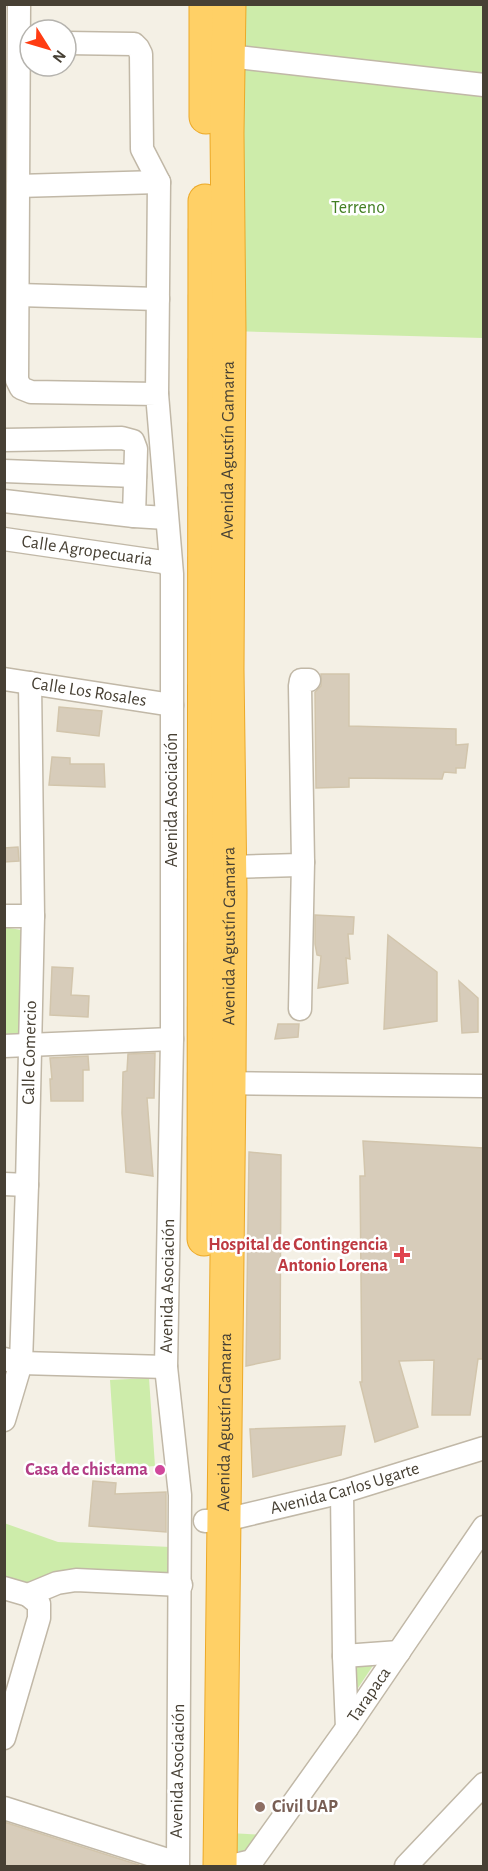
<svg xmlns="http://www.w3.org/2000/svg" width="488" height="1871" viewBox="0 0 488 1871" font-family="'Alegreya Sans',sans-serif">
<rect width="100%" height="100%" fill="#f4f0e5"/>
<path fill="#cdecaa" d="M239,5H483V338L229,331Z
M4,927L21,930L20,1035H5Z
M149,1378L155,1466L116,1469L110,1380Z
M4,1523L58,1542L171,1547L176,1578L27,1584L5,1578Z
M376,1661L350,1700L345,1664Z
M230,1833L265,1835L253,1851H229Z"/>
<path fill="#d7ccba" stroke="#d2c5ac" stroke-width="1.5" d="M321,674H349V726L456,729V745L468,744L465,768H456V773L444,772L442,779L349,778V787L316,788L315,692L321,686Z
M59,707L102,711L99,736L57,731Z
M52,757L70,758V764H104L105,787L49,785Z
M18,847L19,861L4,862V848Z
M315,915L354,917L353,934H348L350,959L346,958L348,983L318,988L321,956L317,955L315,944Z
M388,935L437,972V1021L384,1029Z
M52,967L73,968L71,995L89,996L88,1017L50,1015Z
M459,981L478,998V1032L462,1033Z
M278,1024H299L298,1037L275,1039Z
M155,1053L154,1098H147L153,1176L126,1172L122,1113L123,1072L127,1071L128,1054Z
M88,1056L89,1070H83V1101H51L50,1079H52L50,1058Z
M363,1141L483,1148V1359H478L470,1415H432L434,1360L399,1361L418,1427L375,1442L360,1382H362L360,1176H365Z
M249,1152L281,1155L280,1359L246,1366Z
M345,1426L341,1455L253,1477L250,1429Z
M93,1481L116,1483L115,1494L166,1492V1532L89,1526Z
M4,1822L139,1865V1866H4Z"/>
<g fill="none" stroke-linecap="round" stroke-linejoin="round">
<g stroke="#c1b8a7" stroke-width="25">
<g id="minor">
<path d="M19,4L17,380L21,388L31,392L157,394L172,574V1039L166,1367L180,1495L178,1866"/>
<path d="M66,43L134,44L138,48L141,54L142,149L159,182L157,394"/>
<path d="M229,56L484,85"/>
<path d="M18,186L159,182"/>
<path d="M18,295L158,299"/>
<path d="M4,440L122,438L133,441L136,449L134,516L166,518"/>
<path d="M4,471L135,476"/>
<path d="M4,501L134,516"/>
<path id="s1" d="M4,539L163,562L170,566"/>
<path id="s2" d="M4,679L172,705"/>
<path d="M229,867L299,865L303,862"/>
<path d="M4,916H33"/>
<path d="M300,1009L303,862L300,686L301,680H309"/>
<path d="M4,1046L172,1039"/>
<path d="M215,1083L484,1086"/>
<path d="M4,1184L27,1185"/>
<path d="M4,1359L21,1363L166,1367"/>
<path id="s3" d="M4,1420L21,1363L27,1185L33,916L30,683"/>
<path d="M342,1492L344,1656L347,1728"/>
<path id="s4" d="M205,1521L225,1520L342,1492L484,1448"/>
<path d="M4,1588L28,1595L57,1583L76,1580L181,1585"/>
<path d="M344,1656L399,1652"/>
<path d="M4,1738L39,1618V1604L28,1595"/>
<path d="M4,1808L177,1863"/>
<path id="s5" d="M231,1866L252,1861L347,1728L484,1527"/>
<path d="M406,1866L484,1784"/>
</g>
</g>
<g stroke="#eca928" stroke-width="35">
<g id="highway">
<path d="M206,117V4"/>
<path d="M204,1239L205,201"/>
<path id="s6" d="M220,1866L229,1083L230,891L227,670L229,331L227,133L229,4"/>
</g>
</g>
<use href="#minor" stroke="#fff" stroke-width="22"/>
<use href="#highway" stroke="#ffd066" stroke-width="33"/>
</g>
<path fill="#e0444e" stroke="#fff" stroke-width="2" d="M399 1246h6v6h6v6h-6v6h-6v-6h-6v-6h6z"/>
<circle fill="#d1479c" stroke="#fff" stroke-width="2" cx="160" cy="1470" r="6"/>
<circle fill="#8d6e63" stroke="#fff" stroke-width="2" cx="260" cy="1807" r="6"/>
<g text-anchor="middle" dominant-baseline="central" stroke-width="5" stroke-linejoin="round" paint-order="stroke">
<g font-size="18" fill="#427f22" stroke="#fff">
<text x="358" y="208">Terreno</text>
</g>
<g font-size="18" fill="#474034" stroke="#fff">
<text stroke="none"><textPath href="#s6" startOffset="1416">Avenida Agustín Gamarra</textPath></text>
<text stroke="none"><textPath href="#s1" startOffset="84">Calle Agropecuaria</textPath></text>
<text stroke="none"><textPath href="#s2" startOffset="86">Calle Los Rosales</textPath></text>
<text transform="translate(172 800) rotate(-90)">Avenida Asociación</text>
<text stroke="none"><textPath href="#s6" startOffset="930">Avenida Agustín Gamarra</textPath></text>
<text stroke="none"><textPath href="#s3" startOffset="370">Calle Comercio</textPath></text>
<text transform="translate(168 1286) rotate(-89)">Avenida Asociación</text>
<text stroke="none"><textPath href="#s6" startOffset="444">Avenida Agustín Gamarra</textPath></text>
<text stroke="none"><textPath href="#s4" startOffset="144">Avenida Carlos Ugarte</textPath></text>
<text stroke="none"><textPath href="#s5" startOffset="225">Tarapaca</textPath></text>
<text transform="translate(178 1771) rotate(-89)">Avenida Asociación</text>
</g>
<g font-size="18" font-weight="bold" fill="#be3a42" stroke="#fff" text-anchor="end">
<text x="388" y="1245">Hospital de Contingencia<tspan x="388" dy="21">Antonio Lorena</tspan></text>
</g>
<g font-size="18" font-weight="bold" fill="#b23c85" stroke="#fff" text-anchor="end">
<text x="148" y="1470">Casa de chistama</text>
</g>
<g font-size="18" font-weight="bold" fill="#785e54" stroke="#fff" text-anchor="start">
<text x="272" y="1807">Civil UAP</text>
</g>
</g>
<rect width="488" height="1871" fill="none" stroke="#474034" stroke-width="12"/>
<g transform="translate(48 48) rotate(127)"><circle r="28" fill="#ffffff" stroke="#b5b3ae" stroke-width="1.5"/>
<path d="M0-4.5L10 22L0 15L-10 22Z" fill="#ff3c12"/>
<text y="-9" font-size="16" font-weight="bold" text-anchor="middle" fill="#474034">N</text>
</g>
</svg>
